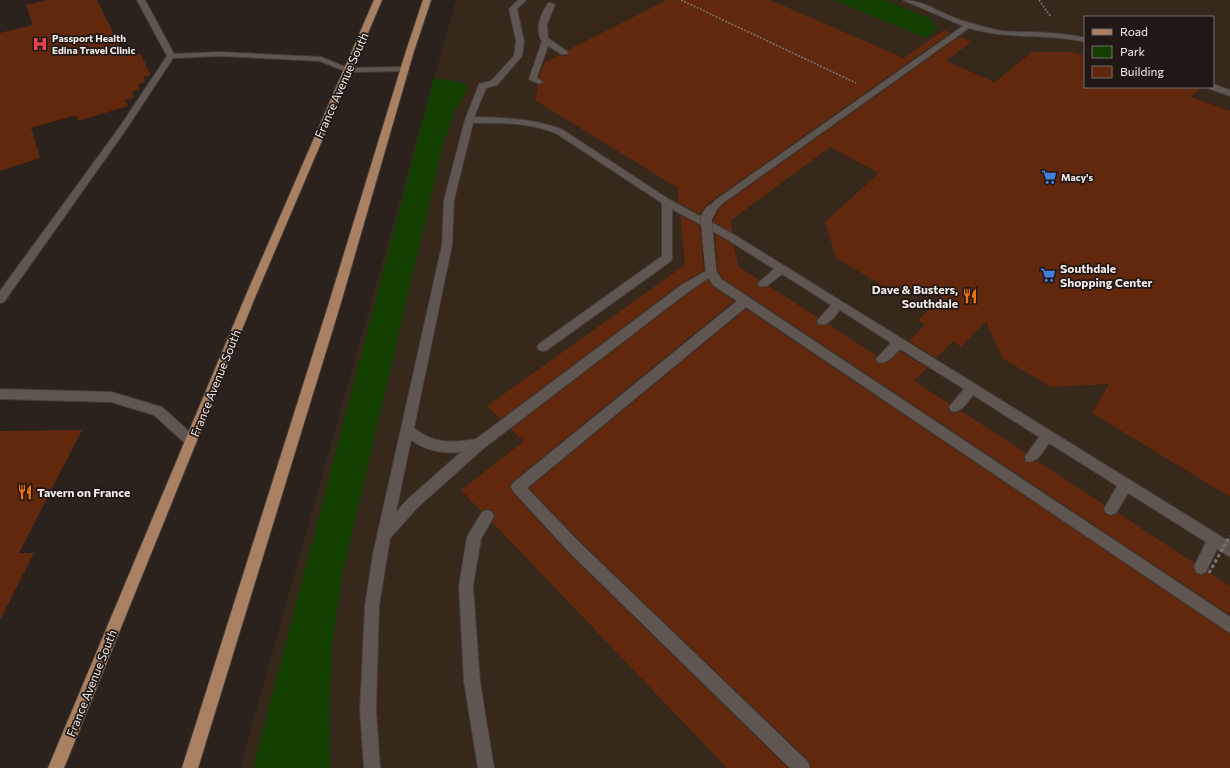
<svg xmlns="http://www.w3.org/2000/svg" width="1230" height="768" viewBox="0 0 1230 768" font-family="Commissioner,sans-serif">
<rect width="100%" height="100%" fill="#2b221e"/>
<path fill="#37281c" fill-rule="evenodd" d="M456,0H1230V768H240ZM1085,17H1213V87H1085Z"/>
<path fill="#123f00" d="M834,0H884L931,19L937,29L925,38Z
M434,78L454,81L465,84L467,91L455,111L443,145L343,572L333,636L329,708L330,768H253Z"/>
<path fill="#61280e" d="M47,0H97L123,53L130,51L133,56L140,53L151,75L143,77L146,82L138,84L140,89L132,92L134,98L125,100L128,106L78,121L76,115L31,128L40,158L0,171V33L33,25L26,5Z
M667,0H770L904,58L944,30L950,33L707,204L700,214L679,203L678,188L535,100L538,85L544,83L539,78L544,63L559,55L567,56L569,53L568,50Z
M959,37L971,42L946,61L995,82L1032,52H1071L1085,56V87H1201L1191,97L1230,111V497L1092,413L1109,384L1051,387L1002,358L986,321L961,347L953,341L936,358L909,341L925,325L918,320L943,296L895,293L836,258L825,222L879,173L830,147L731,220L732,232L713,222L718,210L724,204Z
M680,215L700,226L704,270L679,285L501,419L487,406L685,265Z
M715,234L734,245L738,266L759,280L757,283L758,287L769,286L818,318L816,321L819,325L828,324L877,356L875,359L878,363L888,362L900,351L927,368L914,381L950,404L948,408L950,412L955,413L961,411L1026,453L1024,457L1026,462L1030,463L1037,461L1105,505L1103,510L1105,514L1112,516L1118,513L1194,563L1193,568L1195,573L1202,575L1208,572L1230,586V615L722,278L718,271Z
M708,280L712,286L734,301L512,482L510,488L512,492L569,554L788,768H727L492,522L495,517L493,511L488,509L481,511L461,490L524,441L511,429L689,293Z
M746,309L1230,634V768H811L809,761L581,542L529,488Z
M82,430L19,553H34L0,620V431Z"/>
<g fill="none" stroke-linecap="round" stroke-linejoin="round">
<g stroke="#443d3a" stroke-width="2">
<path id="minor" d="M137,0H145L174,54L220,52L321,57L348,68L405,67L409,69L405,71L347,72L320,61L220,56L173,58L125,131L4,302L0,303V291L119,128L167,56Z
M518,0H526L517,9L524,41L522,56L497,85L486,88L474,117C505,118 534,118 563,130L670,200L733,234L1230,542V557L1217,549L1206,572L1201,574L1196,572L1194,567L1206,542L1128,493L1116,513L1111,515L1106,513L1104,509L1117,486L1049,443C1043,451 1037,465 1026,461L1025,457L1039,437L973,395C967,402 961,414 951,411L949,407L964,389L900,349C894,355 887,365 878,362L876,359L891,343L840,310C834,317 828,327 819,324L817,321L831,305L782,274L767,286H759L758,283L774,269L725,238L672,209V258L671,261L547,350L543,351L539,350L537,347L539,344L662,256V203L557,134C530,122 502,123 473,123L454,200L452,245L414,428C434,444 451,443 476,439L680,286L711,268L715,269L721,279L1230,617V633L746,307L527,488L580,543L808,762L810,768H790L570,553L513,491L511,487L513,483L737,301L713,285L709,278L688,292L484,448L418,507L390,538L379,606L376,710L380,768H364L360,710L365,606L373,554L442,245L444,200L465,120L479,84L491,81L514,56L516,41L509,9ZM411,440C426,451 443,454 461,452L408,499L396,512Z
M903,0C926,0 945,17 967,22C978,25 990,29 1002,31C1030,33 1057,31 1085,38V42C1047,33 1007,40 969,28L723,203L714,212H708L706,210L717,199L963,26Z
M548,3H551L555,5L547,24L548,38L568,52L567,54H561L548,46L538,74L537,78L543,82L539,84L529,79L542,41C534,29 541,14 548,3Z
M1213,84L1230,90V96L1210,89L1209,87H1213Z
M0,389L111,392L162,407L195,437L197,441L195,445L191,446L187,445L154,415L111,402L0,399Z
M487,510L492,512L494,516L481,539L473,586L480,682L494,768H478L464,682L459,586L467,537L482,512Z"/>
</g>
<g stroke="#443d3a" stroke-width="2">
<path id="major" d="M374,0H382L256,295L64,768H48L246,295Z
M423,0H431L414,51L340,306L198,768H182L328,306L406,51Z"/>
</g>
<path stroke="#7b736f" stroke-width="1.5" stroke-dasharray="2 1.5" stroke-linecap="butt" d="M681,0L856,83
M1039,0L1051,17"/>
<use href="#minor" fill="#605651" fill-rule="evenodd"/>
<use href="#major" fill="#a98061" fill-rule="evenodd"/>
<g stroke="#443d3a" stroke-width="12" stroke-linecap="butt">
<path id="minor-bridge" d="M711,210L706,218L711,272"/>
</g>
<path stroke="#7b736f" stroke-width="3" stroke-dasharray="3.5 2.5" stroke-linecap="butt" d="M1209,573L1230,536"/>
<use href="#minor-bridge" stroke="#605651" stroke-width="11"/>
</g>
<defs>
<g id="hospital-bare" transform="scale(1.2)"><path d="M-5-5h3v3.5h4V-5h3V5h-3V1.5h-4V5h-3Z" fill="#e0444e" stroke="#211815" stroke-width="2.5" paint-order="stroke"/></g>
<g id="supermarket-bare" transform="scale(1.2)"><path d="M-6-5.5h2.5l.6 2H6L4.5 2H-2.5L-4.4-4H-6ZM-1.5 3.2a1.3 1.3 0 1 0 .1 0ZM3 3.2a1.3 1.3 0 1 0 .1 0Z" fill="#3f7fe0" stroke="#211815" stroke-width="2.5" paint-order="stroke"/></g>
<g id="restaurant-bare" transform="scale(1.2)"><path d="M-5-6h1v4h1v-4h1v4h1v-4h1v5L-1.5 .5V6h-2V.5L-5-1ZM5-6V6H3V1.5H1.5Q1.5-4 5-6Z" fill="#e8710a" stroke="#211815" stroke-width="2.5" paint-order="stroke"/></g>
</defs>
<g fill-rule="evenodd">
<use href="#hospital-bare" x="40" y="44"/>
<use href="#supermarket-bare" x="1049" y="177"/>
<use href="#supermarket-bare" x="1048" y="275"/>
<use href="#restaurant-bare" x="970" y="296"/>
<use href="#restaurant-bare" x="25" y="492"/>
</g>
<g text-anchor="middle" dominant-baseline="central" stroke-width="3.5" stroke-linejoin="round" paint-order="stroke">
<g font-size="10" font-weight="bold" fill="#f3edea" stroke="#211815" text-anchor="start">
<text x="52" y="38">Passport Health<tspan x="52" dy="12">Edina Travel Clinic</tspan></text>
<text x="1061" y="177">Macy's</text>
</g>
<g font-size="12" fill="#f3edea" stroke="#211815">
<text transform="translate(341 85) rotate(-66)">France Avenue South</text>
<text transform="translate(215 383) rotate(-68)">France Avenue South</text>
<text transform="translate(91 683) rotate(-68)">France Avenue South</text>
</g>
<g font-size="12" font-weight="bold" fill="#f3edea" stroke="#211815" text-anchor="start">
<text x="1060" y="268">Southdale<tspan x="1060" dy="14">Shopping Center</tspan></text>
<text x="958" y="289" text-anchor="end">Dave &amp; Busters,<tspan x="958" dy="14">Southdale</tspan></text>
<text x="37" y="492">Tavern on France</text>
</g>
</g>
<rect x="1084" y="16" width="130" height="72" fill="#211815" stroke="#756d6a"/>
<rect x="1092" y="29" width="20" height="6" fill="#a98061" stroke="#756d6a"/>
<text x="1120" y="36" font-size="12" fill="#f3edea">Road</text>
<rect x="1092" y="46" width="20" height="12" fill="#123f00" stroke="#756d6a"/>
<text x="1120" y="56" font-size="12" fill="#f3edea">Park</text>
<rect x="1092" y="66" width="20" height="12" fill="#61280e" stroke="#756d6a"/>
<text x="1120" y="76" font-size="12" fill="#f3edea">Building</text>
</svg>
